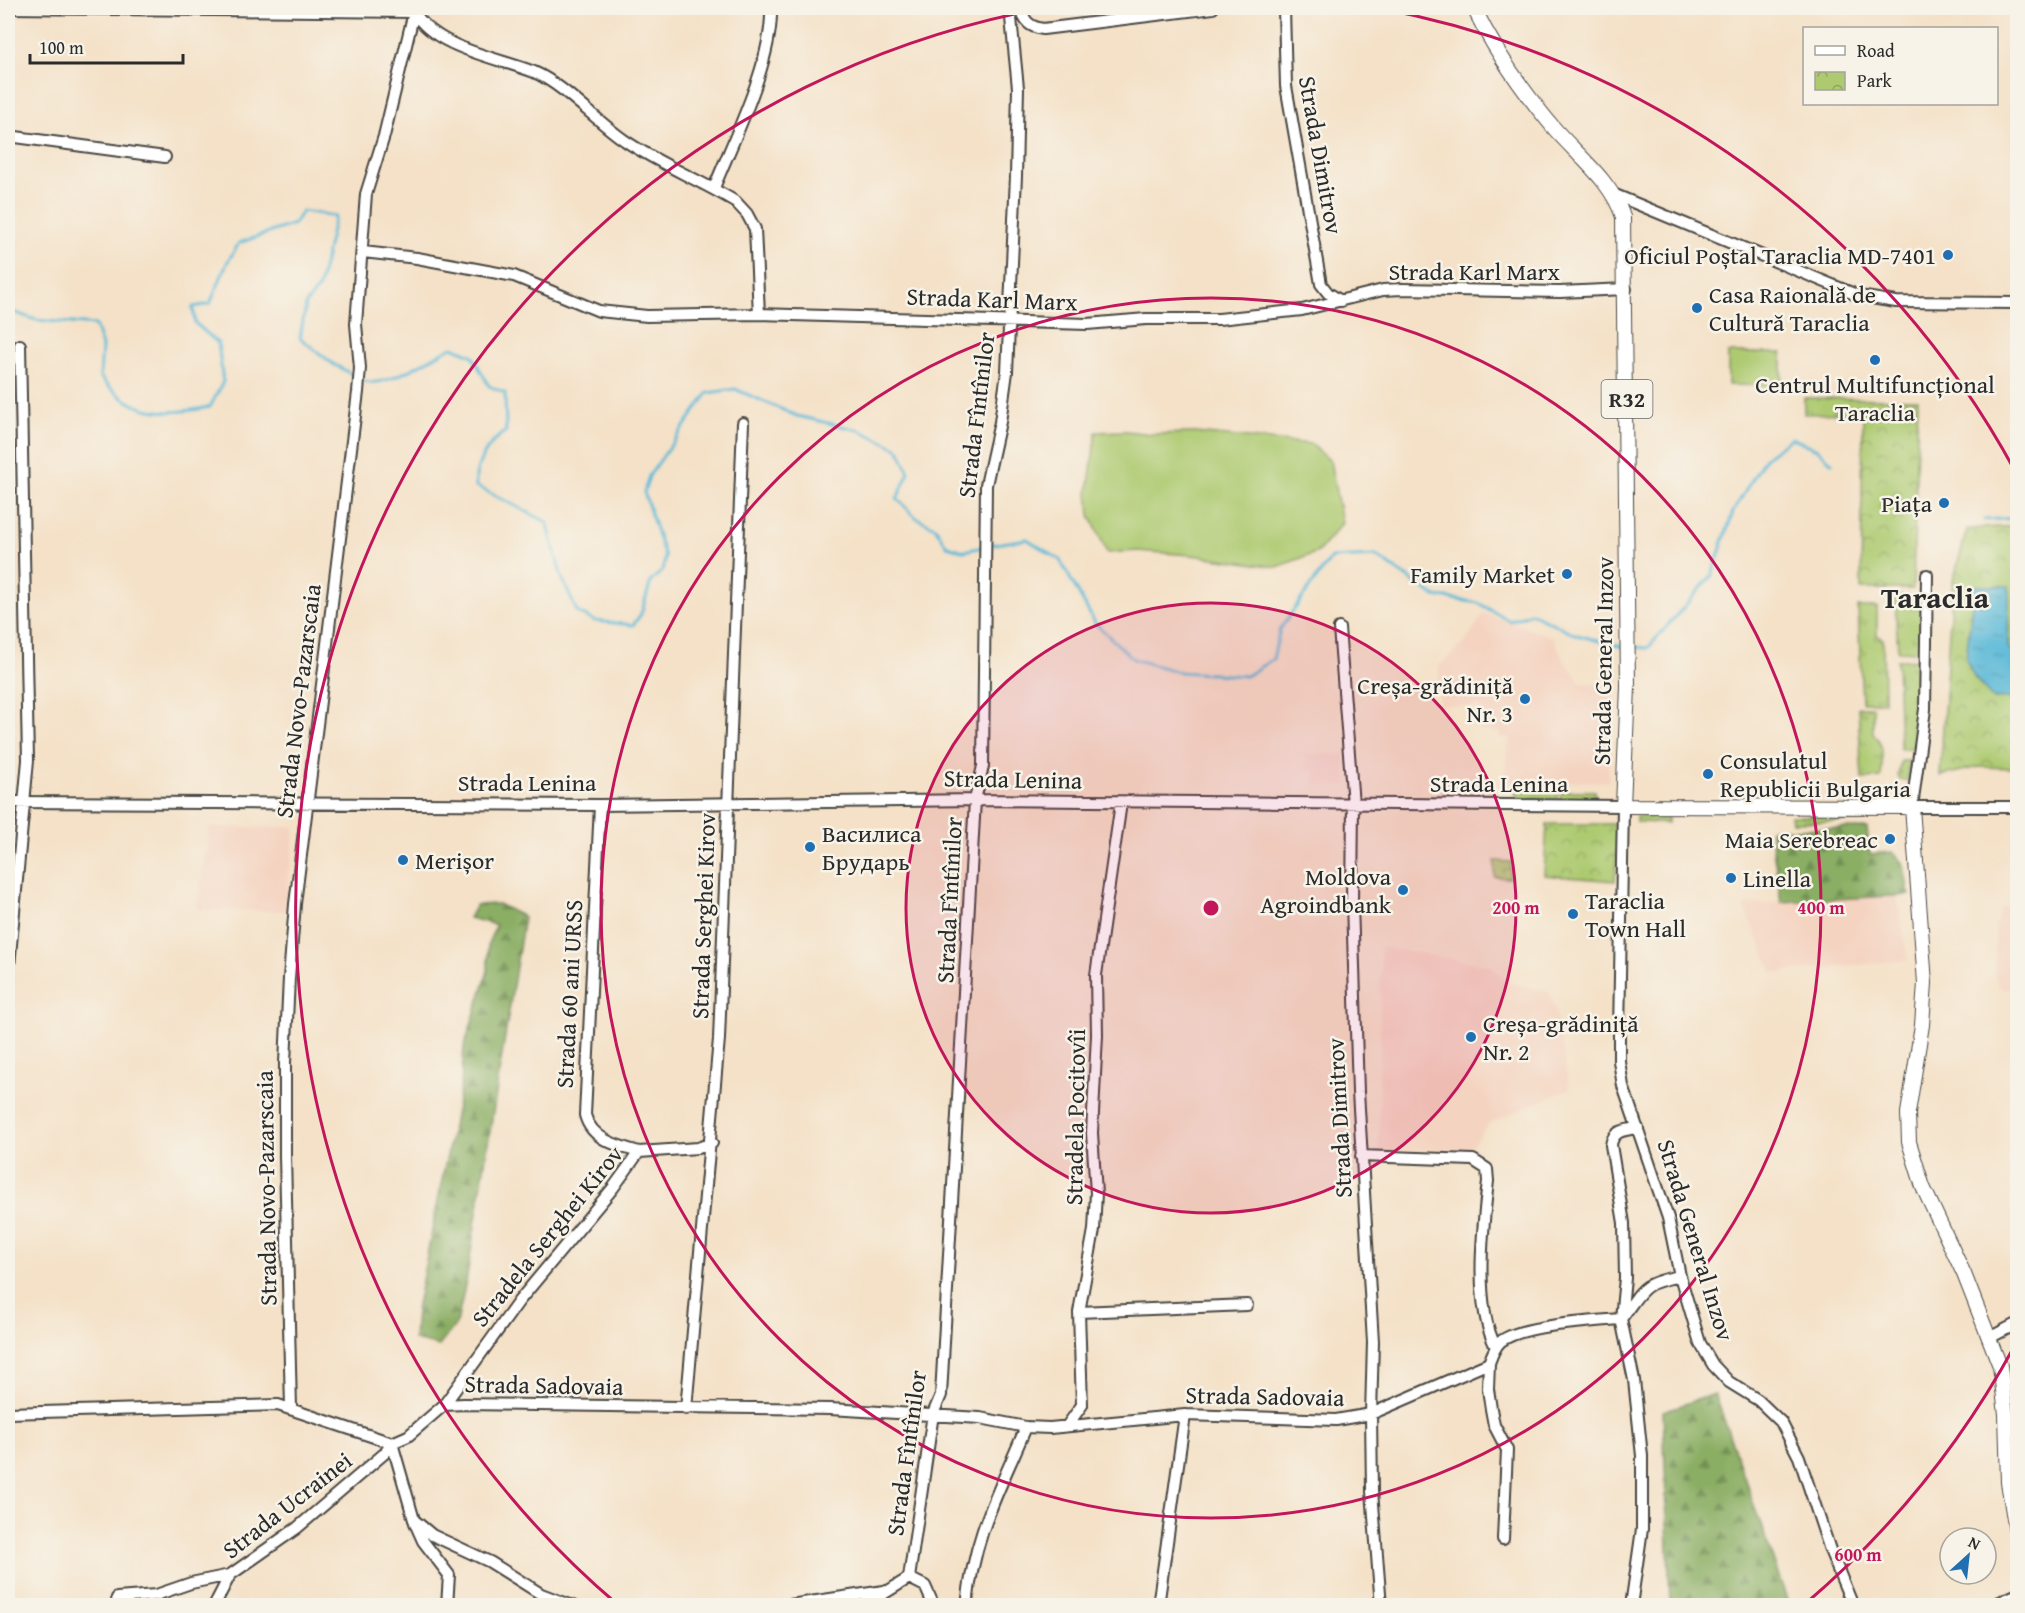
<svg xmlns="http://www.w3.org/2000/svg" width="2025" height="1613" viewBox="0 0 2025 1613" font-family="'Gentium Book Plus',serif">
<defs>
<pattern id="grass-tufts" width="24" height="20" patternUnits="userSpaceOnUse" patternTransform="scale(1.5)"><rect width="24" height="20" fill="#adca71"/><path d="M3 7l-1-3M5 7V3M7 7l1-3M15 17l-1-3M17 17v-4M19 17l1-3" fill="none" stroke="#8da45d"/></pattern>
<pattern id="forest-firs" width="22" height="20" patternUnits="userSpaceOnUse" patternTransform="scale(1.5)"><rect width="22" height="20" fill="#8aae63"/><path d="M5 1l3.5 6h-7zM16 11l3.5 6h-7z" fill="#718e52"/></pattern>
<pattern id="park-crowns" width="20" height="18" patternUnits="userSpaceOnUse" patternTransform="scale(1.5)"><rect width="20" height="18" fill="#adca71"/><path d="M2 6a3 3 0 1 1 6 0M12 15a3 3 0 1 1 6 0" fill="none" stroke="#8da45d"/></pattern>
<pattern id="water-ripples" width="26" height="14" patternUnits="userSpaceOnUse" patternTransform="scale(1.5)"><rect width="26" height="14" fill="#5ab9d8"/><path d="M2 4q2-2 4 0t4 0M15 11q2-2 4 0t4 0" fill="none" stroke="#4b97af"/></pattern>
</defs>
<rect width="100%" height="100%" fill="#f7f3e8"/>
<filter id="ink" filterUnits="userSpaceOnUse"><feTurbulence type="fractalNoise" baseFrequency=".0167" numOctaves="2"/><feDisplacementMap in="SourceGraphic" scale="12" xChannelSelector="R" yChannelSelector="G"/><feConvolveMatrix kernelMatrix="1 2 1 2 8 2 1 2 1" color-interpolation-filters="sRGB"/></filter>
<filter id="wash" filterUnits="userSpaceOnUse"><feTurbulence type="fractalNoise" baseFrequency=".008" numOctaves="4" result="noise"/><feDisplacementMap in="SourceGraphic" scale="24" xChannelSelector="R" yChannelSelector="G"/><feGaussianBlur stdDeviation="1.35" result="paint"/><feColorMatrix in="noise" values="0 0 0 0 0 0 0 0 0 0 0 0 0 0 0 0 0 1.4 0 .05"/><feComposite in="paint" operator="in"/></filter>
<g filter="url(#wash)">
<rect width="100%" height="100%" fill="#f4e1c7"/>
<path fill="#f4d3c0" d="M1483,613L1553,637L1561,655L1581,683L1612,684L1608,782L1505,780L1509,738L1500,737V732L1480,731L1481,707L1439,705V666L1467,640Z
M1305,754H1345L1348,786L1314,784V771L1305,770Z
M209,827H295L286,911L197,910Z
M1896,895L1908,960L1773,973L1743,905Z
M2017,906V988L2002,990L1995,979V925L2003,907Z
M1381,947L1491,966L1506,982L1550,992L1557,1015L1569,1089L1490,1123L1468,1151H1379Z"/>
<path fill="url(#grass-tufts)" stroke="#6c7a4e" stroke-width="1.5" d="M1895,596H1923L1920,652L1898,651Z
M1858,607H1877V635L1883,639L1884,702H1862Z
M1897,660H1919L1914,748L1900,749Z
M1858,707H1873V733C1886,744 1882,762 1881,778L1862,779Z
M1901,761H1909L1907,781L1900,780L1898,776Z
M1514,791H1558V799H1519Z
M1561,791H1595V799L1561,800Z
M1668,816V823L1636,822V817Z
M1791,816H1862V821L1792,822Z"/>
<path fill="url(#forest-firs)" stroke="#5a6c47" stroke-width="1.5" d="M1867,828L1870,854L1893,852L1904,865L1909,895L1781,902L1770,829Z
M498,904L524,917L467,1276L457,1323L439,1346L414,1340L416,1310L461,1086L464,1047L488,971V944L496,925L469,918L476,905Z
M1715,1394L1789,1605H1670L1663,1411Z"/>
<path fill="url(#park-crowns)" stroke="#6c7a4e" stroke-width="1.5" d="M1804,398L1918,399L1913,589H1861L1863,413L1804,414Z
M2017,526V768L1978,767L1940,776L1952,585L1967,529Z
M1547,824H1619L1615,881L1544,875Z
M1495,861L1511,862L1510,878L1495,877Z"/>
<path fill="#adca71" stroke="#6c7a4e" stroke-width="1.5" d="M1728,353H1782V386L1728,385Z
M1126,431L1151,434L1195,433L1311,444L1330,461L1342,523L1318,552L1277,567L1191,555L1138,551L1107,553L1090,515L1088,492L1096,432Z"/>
<path fill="url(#water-ripples)" stroke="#427282" stroke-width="1.5" d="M1974,586H2009L2008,648L2017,655V698L1993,699L1974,677L1966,659Z"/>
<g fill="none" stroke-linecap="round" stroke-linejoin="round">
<path stroke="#5ab9d8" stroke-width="3" d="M8,310L36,320L95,325L102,346L100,377C133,416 164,416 210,407L223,382L218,343L195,323L193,307L210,304L227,263L239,243L294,224L302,211L335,216L319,287L306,304L300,338L333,364L357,377
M363,380C382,391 432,357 452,347L472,355L489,386L505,393L506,431C488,443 474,464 476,486L547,522L561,575L577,612L595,621L633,625L641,614L651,581L663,570L665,557L644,492L649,476L708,393L735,389L797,416L859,430L899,449L909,472L897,499L917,518L935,527L947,546L964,551L983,547
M1984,520L2018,518
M989,545L1027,539L1060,560L1095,623L1133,659L1178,672L1246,676L1273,659L1280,629L1331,558L1376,556L1434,596L1478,603L1510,621L1531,613L1577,635L1623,647
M1632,647L1648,648L1712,575L1733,512L1765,458L1791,438L1817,449L1832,463"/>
</g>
</g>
<g filter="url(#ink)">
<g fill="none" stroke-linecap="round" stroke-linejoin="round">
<g stroke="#494642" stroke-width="14">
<path id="minor" d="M8,8L414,12C437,49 496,57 534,72C564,85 595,120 624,140C659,164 700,180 736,202L747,214L755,229L759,314
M1021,8C1024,22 1030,27 1043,29L1213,8
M1284,8L1286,86L1321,284L1328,293L1341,301
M8,136L165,157
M714,188C734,138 773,61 771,8
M1613,194L1859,296L1896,302L2018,303
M363,252L417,258L514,276L599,311L647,316L759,314L1087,324L1146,319H1219L1302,310L1383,290L1402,289L1560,292L1626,289
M1927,575L1925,709L1912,807H2018
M1339,628L1353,804L1352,903L1358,1092L1373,1342L1371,1414L1372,1491L1381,1606
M8,802L600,805L975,800L1623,806L1619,1033V1061L1623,1086L1668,1218L1680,1276L1700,1343L1713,1365L1729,1382L1758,1400L1781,1422L1799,1457L1830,1550L1853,1606
M600,805L585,1115C591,1139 617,1146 639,1152
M8,977L28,760L20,345
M1361,1156L1473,1160L1487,1169L1488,1181C1483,1227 1473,1305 1496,1347
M1079,1312L1247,1305
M1991,1337L2018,1323
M1489,1363L1488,1389L1491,1409L1494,1425L1507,1450L1503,1539
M444,1405L519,1301L613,1188L639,1152L698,1148L712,1143
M291,1408L285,1156V1063L289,978L295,904L358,392L360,368L356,324L366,194L384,136L415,8
M686,1409L719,1039L743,423
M8,1413L278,1405L392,1443L408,1436L444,1405L464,1404L830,1409L980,1418L1026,1427L1050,1428L1185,1415L1336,1420L1371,1414L1489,1363C1492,1355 1494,1348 1500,1342C1520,1325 1594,1321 1621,1319C1644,1288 1640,1284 1680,1276
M1067,1426L1082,1405L1079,1312L1094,1230L1096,1193L1092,1133L1097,1035L1096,975L1121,803
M392,1443L414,1520L432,1535L490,1562L541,1594L573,1606
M415,1523L423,1541L449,1575L447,1606
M909,1578L933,1414L941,1395L975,800L983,766L986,485L1000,422L1007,372L1016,176L1018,88L1010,8
M909,1578L925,1586L934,1606
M117,1598L156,1595L191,1583L230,1575
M214,1606L230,1575L297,1528L385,1453L392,1443
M783,1606L884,1591
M864,1606L909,1578
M967,1606C974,1533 999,1492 1026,1427
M1158,1606L1185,1415
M1631,1606L1642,1529V1456L1634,1380L1621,1319L1625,1278L1624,1223L1611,1145C1613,1130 1625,1130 1638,1128
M1991,1606L2018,1594"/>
</g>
<g stroke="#494642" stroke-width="16">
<path id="major" d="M1474,8C1494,50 1523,91 1553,127C1577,155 1612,181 1623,217L1628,687L1623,806L1912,807L1925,983L1922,1025L1908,1113L1909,1142L1923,1187L1964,1274L2000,1366L2006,1414L2008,1482L2018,1543"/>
</g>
<use href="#minor" stroke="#fff" stroke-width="10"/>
<use href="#major" stroke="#fff" stroke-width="14"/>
</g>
</g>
<circle cx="1211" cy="908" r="305" fill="#c2185b" fill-opacity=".12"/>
<g fill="none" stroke="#c2185b" stroke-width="3">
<circle cx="1211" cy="908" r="305"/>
<circle cx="1211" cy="908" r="610"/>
<path d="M2015 1345A915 915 0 0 1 1805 1604M617 1604A915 915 0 0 1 1044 8M1378 8A915 915 0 0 1 2015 471"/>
</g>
<g fill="#1f6fb2" stroke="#f7f3e8" stroke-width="2">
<circle cx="1948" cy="255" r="6"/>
<circle cx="1697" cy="308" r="6"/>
<circle cx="1875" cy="360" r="6"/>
<circle cx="1944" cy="503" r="6"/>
<circle cx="1567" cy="574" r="6"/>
<circle cx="1525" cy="699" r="6"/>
<circle cx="1708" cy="774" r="6"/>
<circle cx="1890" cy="839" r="6"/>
<circle cx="810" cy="847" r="6"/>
<circle cx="403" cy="860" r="6"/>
<circle cx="1731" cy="878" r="6"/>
<circle cx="1403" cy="890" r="6"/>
<circle cx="1573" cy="914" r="6"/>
<circle cx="1471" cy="1037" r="6"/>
</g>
<g text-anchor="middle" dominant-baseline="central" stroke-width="5" stroke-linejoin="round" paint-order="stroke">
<rect fill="#f7f3e8" stroke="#686764" stroke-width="1.5" x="1601.5" y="380" width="51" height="38" rx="4.5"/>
<g font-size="22" font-weight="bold" fill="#2b2b2b">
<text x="1627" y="399">R32</text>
</g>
<g font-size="24" fill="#2b2b2b" stroke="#f7f3e8">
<text transform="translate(1321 155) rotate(80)">Strada Dimitrov</text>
<text x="1474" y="271">Strada Karl Marx</text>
<text transform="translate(992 299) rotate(2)">Strada Karl Marx</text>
<text transform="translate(976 415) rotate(-83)">Strada Fîntînilor</text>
<text transform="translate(1603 661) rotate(-89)">Strada General Inzov</text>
<text transform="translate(298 701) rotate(-83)">Strada Novo-Pazarscaia</text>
<text transform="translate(1013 779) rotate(1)">Strada Lenina</text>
<text x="527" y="782">Strada Lenina</text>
<text x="1499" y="783">Strada Lenina</text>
<text transform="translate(949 900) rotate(-87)">Strada Fîntînilor</text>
<text transform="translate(703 916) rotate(-88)">Strada Serghei Kirov</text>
<text transform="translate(569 994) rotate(-87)">Strada 60 ani URSS</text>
<text transform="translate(1075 1117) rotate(-89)">Stradela Pocitovîi</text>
<text transform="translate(1339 1118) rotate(-93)">Strada Dimitrov</text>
<text transform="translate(266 1188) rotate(-91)">Strada Novo-Pazarscaia</text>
<text transform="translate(547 1236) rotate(-51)">Stradela Serghei Kirov</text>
<text transform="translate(1696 1240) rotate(73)">Strada General Inzov</text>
<text transform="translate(544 1385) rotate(1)">Strada Sadovaia</text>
<text transform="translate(1265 1396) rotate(1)">Strada Sadovaia</text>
<text transform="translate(906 1453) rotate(-82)">Strada Fîntînilor</text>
<text transform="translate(287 1505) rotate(-38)">Strada Ucrainei</text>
</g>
<g font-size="24" fill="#2b2b2b" stroke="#f7f3e8" text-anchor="start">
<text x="1936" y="255" text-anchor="end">Oficiul Poștal Taraclia MD-7401</text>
<text x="1709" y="294">Casa Raională de<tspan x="1709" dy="28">Cultură Taraclia</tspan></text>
<text x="1875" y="384" text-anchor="middle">Centrul Multifuncțional<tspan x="1875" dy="28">Taraclia</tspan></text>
<text x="1932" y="503" text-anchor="end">Piața</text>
<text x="1555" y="574" text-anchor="end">Family Market</text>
<text x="1513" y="685" text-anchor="end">Creșa-grădiniță<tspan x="1513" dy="28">Nr. 3</tspan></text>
<text x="1720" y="760">Consulatul<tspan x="1720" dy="28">Republicii Bulgaria</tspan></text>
<text x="822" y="833">Василиса<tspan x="822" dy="28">Брударь</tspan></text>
<text x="1878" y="839" text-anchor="end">Maia Serebreac</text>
<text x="415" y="860">Merișor</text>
<text x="1391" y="876" text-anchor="end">Moldova<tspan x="1391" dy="28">Agroindbank</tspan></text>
<text x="1743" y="878">Linella</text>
<text x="1585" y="900">Taraclia<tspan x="1585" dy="28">Town Hall</tspan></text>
<text x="1483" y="1023">Creșa-grădiniță<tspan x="1483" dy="28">Nr. 2</tspan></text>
</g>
<g font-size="30" font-weight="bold" fill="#2b2b2b" stroke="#f7f3e8">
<text x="1935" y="597">Taraclia</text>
</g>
</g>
<circle cx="1211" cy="908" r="9" fill="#c2185b" stroke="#f7f3e8" stroke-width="3"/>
<g font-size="18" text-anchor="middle" font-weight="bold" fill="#c2185b" stroke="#f7f3e8" stroke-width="5" stroke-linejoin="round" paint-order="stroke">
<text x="1516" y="914">200 m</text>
<text x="1821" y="914">400 m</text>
<text x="1858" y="1561">600 m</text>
</g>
<rect width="2025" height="1613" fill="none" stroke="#f7f3e8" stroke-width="30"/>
<rect x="1803" y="27" width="195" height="78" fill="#f7f3e8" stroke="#a5a39c" stroke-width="1.5"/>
<rect x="1815" y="46" width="30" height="9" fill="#ffffff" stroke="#a5a39c" stroke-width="1.5"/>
<text x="1857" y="57" font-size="18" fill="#2b2b2b">Road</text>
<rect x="1815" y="72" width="30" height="18" fill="url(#park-crowns)" stroke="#a5a39c" stroke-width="1.5"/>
<text x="1857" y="87" font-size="18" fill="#2b2b2b">Park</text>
<g transform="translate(1968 1556) rotate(27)"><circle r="28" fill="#f7f3e8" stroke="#a5a39c" stroke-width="1.5"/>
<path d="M0-4.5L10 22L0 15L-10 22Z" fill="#1f6fb2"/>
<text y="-9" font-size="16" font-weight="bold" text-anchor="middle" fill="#2b2b2b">N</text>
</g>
<path d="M30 54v9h153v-9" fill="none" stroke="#2b2b2b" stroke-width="3"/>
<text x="39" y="54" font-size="18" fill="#2b2b2b" stroke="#f7f3e8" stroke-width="4.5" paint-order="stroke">100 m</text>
</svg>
